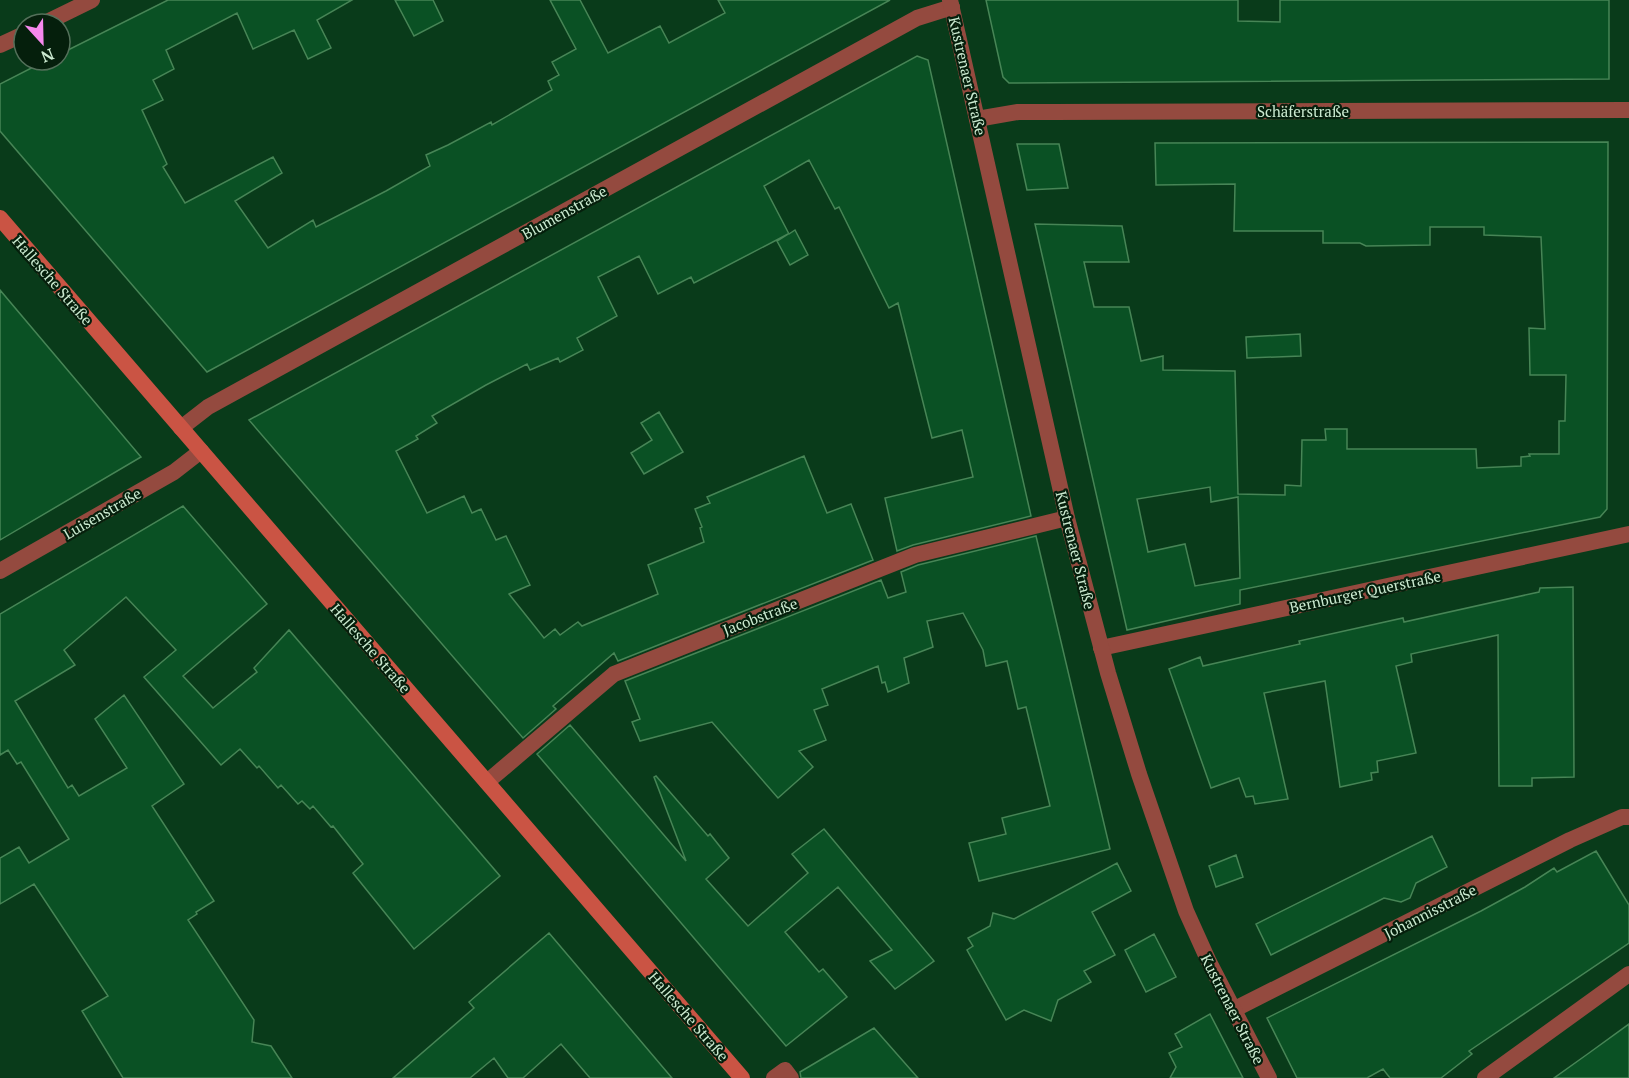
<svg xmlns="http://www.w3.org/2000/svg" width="1629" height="1078" viewBox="0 0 1629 1078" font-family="'PT Serif',serif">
<rect width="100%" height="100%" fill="#093b1a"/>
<path fill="#0a5124" stroke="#478556" stroke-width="1.5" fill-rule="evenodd" d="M168,0H352L317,20L331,48L308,59L294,30L253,49L237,13L166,50L174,69L153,80L163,100L142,110L167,164L163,167L185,203L273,157L282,173L235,201L268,248L313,220L316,227L386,191L430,166L426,155L448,145L491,122L492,125L552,90L548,81L559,75L552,62L576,49L550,0H580L608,53L660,26L669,43L725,13L718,0H890L207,372L0,131V84L47,60H60V54Z
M395,0H433L443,21L414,36Z
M986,0H1238V21L1280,22V0H1609V79L1009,83L1003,77Z
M917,56L928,60L1031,516L913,545L897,551L885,498L973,477L962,430L932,438L898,303L889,308L839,207L835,209L809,160L764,186L789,234L795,230L808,255L790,265L777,241L788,234L694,283L691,277L658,294L639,256L598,277L617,316L577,338L583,350L560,362L558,358L530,370L527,364L486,385L432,416L437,423L416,436L418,439L396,451L427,513L464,496L472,513L481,509L496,540L506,536L530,585L509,594L544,638L555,629L560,635L578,622L582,626L658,594L648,565L704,542L700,528L702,527L695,509L710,503L707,497L728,488L804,456L827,513L851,504L873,560L618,661L614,653L553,706L556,709L523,738L249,420Z
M1608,142L1607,509L1600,517L1240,590V604L1127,630L1035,224L1122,226L1129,262H1084L1094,307H1129L1141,361L1163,356V370L1235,371L1238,494L1285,495V485L1301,486L1302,440H1326L1325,429H1347V449H1476L1477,468L1521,466V457L1530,456L1529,454H1559V421H1565L1566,375H1530L1529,328L1545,329L1541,237L1484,235V227H1430V245L1366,246L1360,243H1323V231H1234L1235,184L1156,185L1155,143ZM1210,487L1211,502L1238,497L1240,578L1195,586L1185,544L1148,552L1137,499Z
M1017,144H1059L1068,188L1027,190Z
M0,290L141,457L0,540Z
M1300,334L1301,356L1247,358L1246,337Z
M659,412L683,452L644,474L631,453L652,440L641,423Z
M183,506L267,604L183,676L213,708L257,672L254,668L289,630L500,876L414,949L353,873L363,864L333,826L331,827L313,806L310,809L302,801L298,804L281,785L278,788L259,766L257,768L240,749L221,765L144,677L176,650L126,597L64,650L75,665L15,701L68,788L72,785L79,796L127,768L95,719L124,695L184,784L152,806L214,901L196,912L197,914L188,920L254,1020L252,1042L271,1046L292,1078H123L82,1011L108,996L34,884L0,904V858L19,847L29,863L69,839L21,762L17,764L8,750L0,755V614Z
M1036,536L1110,849L979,881L969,843L1006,834L1002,818L1050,806L1026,707L1018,709L1007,661L986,666L983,650L963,613L927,621L933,647L904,658L909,683L888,692L885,682L882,683L878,666L822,689L828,705L814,710L826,740L799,751L813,767L778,798L712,722L640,741L632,722L640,719L625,681L881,580L888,598L906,592L901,572L918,565Z
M1573,587L1574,777L1532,778V786H1499L1498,635L1411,654L1412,662L1396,666L1416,753L1377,761L1378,772L1371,773L1372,780L1340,787L1325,681L1264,693L1288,799L1255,804L1253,796L1246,797L1239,778L1211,788L1169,669L1200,657L1203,666L1300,644L1299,641L1403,618L1404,622L1539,592L1540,588Z
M570,725L686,861L654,777L656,776L708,836L710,834L729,858L706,879L748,926L808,873L792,854L824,829L934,961L895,989L870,961L892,950L838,887L785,932L819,972L823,969L847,997L786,1046L537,754Z
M1432,836L1447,867L1416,883L1410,898L1401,902L1384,898L1271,955L1256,924Z
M1596,851L1629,905V943L1469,1051L1472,1054L1441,1078H1390L1383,1069L1367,1078H1297L1267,1018L1481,911L1525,887L1554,868L1557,872Z
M1236,855L1243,877L1216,887L1209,866Z
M1117,863L1131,891L1092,912L1115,955L1084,971L1091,982L1058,1000L1051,1021L1024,1010L1006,1020L967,950L973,946L968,938L990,926L993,913L1014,919Z
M549,933L672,1078H590L561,1044L523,1078H508L494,1058L470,1078H393L474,1008L469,1002Z
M1154,934L1176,977L1146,992L1125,950Z
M1210,1014L1243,1078H1170L1176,1067L1169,1053L1182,1047L1175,1034Z
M1629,1024V1078H1554L1589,1053Z
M874,1028L918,1078H801L800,1072Z"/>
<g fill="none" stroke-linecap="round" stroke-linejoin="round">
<path stroke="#944a3f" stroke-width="16" d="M43,24L92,0
M0,45L24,34
M977,119L1018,112H1053L1629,110
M181,428L208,407L917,18L952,7
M0,571L174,472L201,451
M1101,648L1629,534
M487,782L614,674L915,555L1067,518
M1233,1010L1570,840L1622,817H1629
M774,1078L785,1070L791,1078"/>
<path stroke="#944a3f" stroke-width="16" d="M950,0L1067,518L1108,673L1139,774L1186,911L1209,962L1269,1078
M1485,1078L1629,974"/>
<path stroke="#ca5444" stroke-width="16" d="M0,218L742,1078"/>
</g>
<g text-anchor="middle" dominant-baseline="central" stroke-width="4.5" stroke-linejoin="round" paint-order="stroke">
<g font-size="15" fill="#cbead0" stroke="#051f0c">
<text transform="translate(968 76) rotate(77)">Kustrenaer Straße</text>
<text x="1303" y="111">Schäferstraße</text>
<text transform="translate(564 212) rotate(-29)">Blumenstraße</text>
<text transform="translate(53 280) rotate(49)">Hallesche Straße</text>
<text transform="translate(102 513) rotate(-30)">Luisenstraße</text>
<text transform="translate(1076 550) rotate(76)">Kustrenaer Straße</text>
<text transform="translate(1365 591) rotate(-12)">Bernburger Querstraße</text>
<text transform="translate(760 616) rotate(-21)">Jacobstraße</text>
<text transform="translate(371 648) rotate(49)">Hallesche Straße</text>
<text transform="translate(1430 911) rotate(-27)">Johannisstraße</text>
<text transform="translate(1233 1009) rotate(63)">Kustrenaer Straße</text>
<text transform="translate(689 1016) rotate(49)">Hallesche Straße</text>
</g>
</g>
<g transform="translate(42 42) rotate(158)"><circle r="28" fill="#051f0c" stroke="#54705a" stroke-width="1.5"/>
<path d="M0-4.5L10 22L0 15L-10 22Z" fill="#f689ed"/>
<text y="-9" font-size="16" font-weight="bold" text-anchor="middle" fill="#cbead0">N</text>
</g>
</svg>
